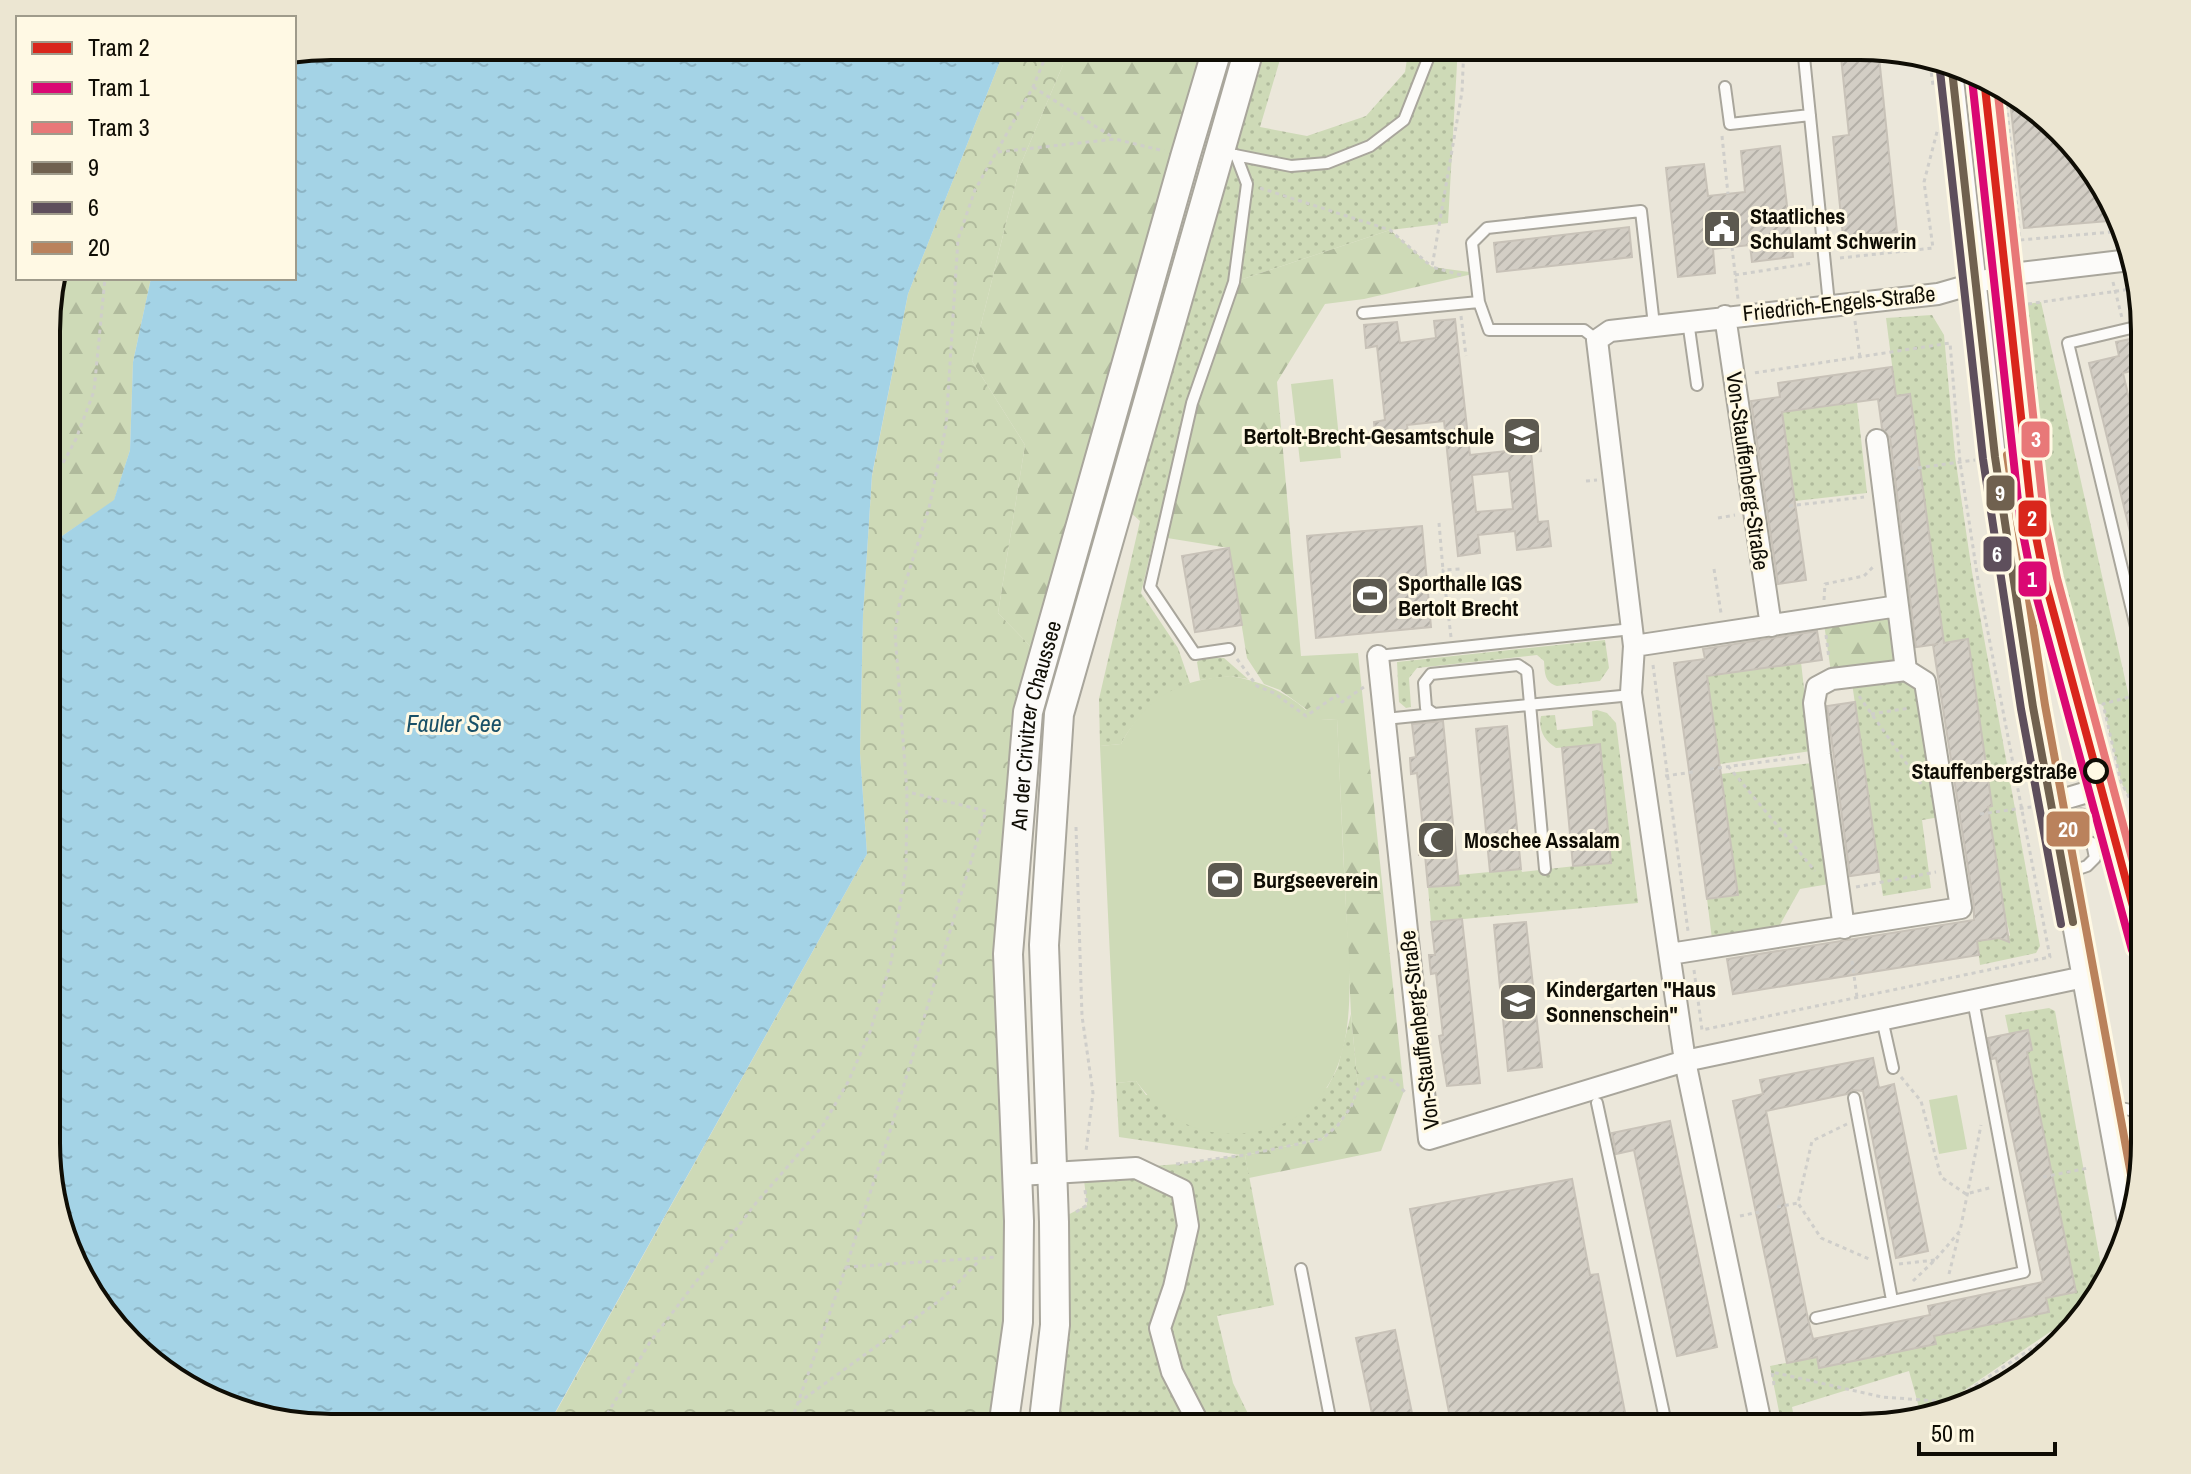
<svg xmlns="http://www.w3.org/2000/svg" width="2191" height="1474" viewBox="0 0 2191 1474" font-family="'Archivo Narrow',sans-serif">
<defs>
<pattern id="grass-dots" width="8" height="8" patternUnits="userSpaceOnUse" patternTransform="scale(2)"><rect width="8" height="8" fill="#cedab7"/><path d="M2 2h.1M6 6h.1" fill="none" stroke="#b0ba9c" stroke-width="1.8" stroke-linecap="round"/></pattern>
<pattern id="forest-firs" width="22" height="20" patternUnits="userSpaceOnUse" patternTransform="scale(2)"><rect width="22" height="20" fill="#cedab7"/><path d="M5 1l3.5 6h-7zM16 11l3.5 6h-7z" fill="#b0ba9c"/></pattern>
<pattern id="park-crowns" width="20" height="18" patternUnits="userSpaceOnUse" patternTransform="scale(2)"><rect width="20" height="18" fill="#cedab7"/><path d="M2 6a3 3 0 1 1 6 0M12 15a3 3 0 1 1 6 0" fill="none" stroke="#b0ba9c"/></pattern>
<pattern id="water-ripples" width="26" height="14" patternUnits="userSpaceOnUse" patternTransform="scale(2)"><rect width="26" height="14" fill="#a4d3e6"/><path d="M2 4q2-2 4 0t4 0M15 11q2-2 4 0t4 0" fill="none" stroke="#8cb4c4"/></pattern>
<pattern id="building-hatch" width="6" height="6" patternUnits="userSpaceOnUse" patternTransform="scale(2)"><rect width="6" height="6" fill="#d3cec5"/><path d="M-1 1l2-2M0 6l6-6M5 7l2-2" fill="none" stroke="#b4b0a8"/></pattern>
</defs>
<rect width="100%" height="100%" fill="#ebe7da"/>
<path fill="url(#grass-dots)" d="M1267,46H1284L1260,127L1307,136L1366,116L1405,72L1409,46H1458L1448,223L1390,230L1234,282L1161,537L1155,534L1141,593L1178,648L1190,683C1160,694 1135,717 1121,744L1100,746L1099,699L1140,521L1130,512C1174,356 1219,201 1267,46Z
M2041,302L2129,697L2144,693V826L2121,782L2103,705L2086,700L2055,578L2043,515L2020,305Z
M1932,315L1944,335L1955,456L1972,572L2040,946L2036,953L1980,965L1977,941L2000,938L2006,940L2010,935L1979,808L1992,806L1968,640L1944,643L1920,474L1896,396L1886,318Z
M1857,402L1867,493L1795,501L1782,412Z
M1605,640L1609,668L1600,681L1557,686C1544,682 1545,673 1544,661L1537,655L1417,668L1409,678L1411,707L1406,708L1399,702L1397,662Z
M1201,658H1224L1248,679L1231,676L1200,680L1197,662Z
M1801,662L1811,751L1720,764L1707,676Z
M1905,677L1919,686L1940,817L1922,820L1931,888L1883,896L1852,683Z
M1597,710L1607,713L1616,723L1638,903L1431,922L1428,887L1458,885V875L1521,869L1522,872L1611,862L1600,745L1556,748C1544,741 1538,729 1541,716L1555,715L1557,730L1593,726L1592,711Z
M1812,763L1829,884L1800,889L1777,930L1712,939L1707,899L1738,894L1721,774Z
M2049,1008L2055,1011L2104,1282L2094,1302L1950,1400L1920,1411L1909,1371L1792,1407L1795,1423L1782,1427L1770,1366L2049,1312L2046,1298L2076,1292L2027,1052L2032,1050L2028,1031L2009,1034L2005,1015Z
M1351,1014L1358,1088L1351,1107L1338,1125L1322,1139L1245,1155L1274,1305L1217,1316L1233,1383L1255,1428H1043L1054,1222L1087,1205L1083,1172L1190,1163L1241,1155L1119,1137L1116,1083L1136,1081L1146,1095L1327,1088L1338,1067Z"/>
<path fill="url(#forest-firs)" d="M1071,46H1203L1149,232L1036,652L998,613L1025,445L972,361L1020,166Z
M1390,230L1432,267L1477,273L1364,299L1325,304L1277,382L1301,656L1358,653L1404,1091L1381,1151L1249,1178L1245,1155L1322,1139L1338,1125L1351,1107L1358,1088L1351,1014L1337,719L1321,720L1280,690L1264,684L1247,658L1229,548L1161,537L1192,403L1234,282Z
M53,278H151L133,362L130,450L114,501L62,536L48,572V294Z
M1898,606L1906,670L1832,679L1823,617Z"/>
<path fill="url(#park-crowns)" d="M1006,46H1071L1020,166L972,361L1025,445L998,613L1036,652L1008,954L1019,1175L1002,1428H547L867,854L860,753L863,615L872,476L908,294Z"/>
<path fill="#cedab7" d="M1333,379L1341,458L1300,462L1291,384Z
M1231,676C1260,681 1284,691 1306,710L1315,704L1321,712V720L1337,719C1340,776 1342,833 1345,889C1349,980 1374,1119 1245,1133C1199,1138 1163,1118 1136,1081L1116,1083L1100,746L1121,744C1145,698 1179,679 1231,676Z
M1957,1095L1967,1149L1939,1154L1929,1100Z"/>
<path fill="url(#water-ripples)" d="M331,46H1006L908,294L872,475L863,615L860,753L867,854L547,1427H313L239,1413L158,1369L84,1285L48,1180V572L62,536L114,500L130,450L133,362L151,278H294V53Z"/>
<path fill="url(#building-hatch)" stroke="#c8c2b8" stroke-width="2" fill-rule="evenodd" d="M1840,47H1878L1897,232L1843,236L1833,137L1849,135Z
M2009,91L2033,105L2115,204L2120,220L2024,228Z
M1780,146L1793,257L1752,262L1750,245L1713,249L1715,273L1678,277L1666,168L1704,164L1708,196L1745,192L1741,151Z
M1629,227L1632,257L1497,272L1494,243Z
M1455,319L1470,455L1507,451L1505,430L1538,427L1541,451L1531,452L1538,522L1548,521L1551,546L1517,550L1515,531L1478,535L1480,553L1458,556L1444,421L1407,425L1409,442L1376,445L1374,422L1385,420L1377,346L1366,348L1364,325L1397,322L1400,343L1436,338L1434,321ZM1509,471L1513,509L1476,512L1472,475Z
M2144,336V368L2123,373L2144,462V568L2139,569L2089,363L2119,356L2116,342Z
M1892,367L1896,396L1910,394L1944,643L1968,639L1992,806L1988,807L2009,942L1999,938L1977,941L1979,955L1733,994L1727,959L1974,920V906L1933,645L1938,644L1916,647L1890,438L1882,428L1878,399L1782,412L1806,580L1778,584L1751,401L1780,397L1778,383Z
M1422,526L1431,627L1316,638L1307,536Z
M1229,548L1242,625L1195,632L1182,556Z
M1817,631L1822,660L1707,676L1738,895L1707,899L1674,663L1705,659L1703,649Z
M1855,702L1879,872L1850,876L1827,706Z
M1443,721L1459,885L1428,887L1425,855H1419L1418,838H1424L1417,773L1411,774L1410,758L1416,757L1412,724Z
M1507,726L1521,869L1490,872L1476,729Z
M1600,744L1611,863L1573,866L1562,748Z
M2073 816a8 8 0 1 1 16 0a8 8 0 1 1-16 0Z
M1462,919L1480,1083L1447,1086L1439,1036L1443,1035L1436,973L1431,974L1429,955H1435L1431,922Z
M1526,922L1542,1067L1508,1071L1494,925Z
M2028,1030L2032,1050L2027,1052L2076,1292L2046,1298L2049,1312L1934,1336L1936,1344L1819,1368L1817,1357L1787,1363L1733,1101L1763,1094L1760,1080L1873,1058L1879,1088L1894,1084L1928,1251L1896,1258L1863,1091L1852,1090L1847,1094L1766,1111L1808,1319L1813,1339L1930,1315L1928,1306L2043,1282L1996,1058L1992,1059L1988,1038Z
M1670,1121L1717,1347L1677,1356L1634,1150L1616,1154L1612,1133Z
M1572,1179L1590,1275L1598,1274L1628,1428H1452L1410,1209Z
M1395,1330L1415,1428H1375L1356,1338Z"/>
<g fill="none" stroke-linecap="round" stroke-linejoin="round">
<g stroke="#a9a69c" stroke-width="14">
<path id="lane" d="M1803,47L1829,304
M1725,87L1730,124L1810,115
M1230,154L1291,166L1327,163L1370,146L1404,120L1433,46
M1363,313L1479,302
M1688,321L1697,385
M2144,325L2068,343L2144,660
M1597,340L1584,330H1489L1479,302L1472,243L1487,228L1641,211L1654,325
M1229,649L1195,654L1150,587L1192,403L1234,282L1247,184L1236,155
M1378,656L1632,629
M1385,719L1434,714
M2057,837L2092,843L2095,858L2087,866L2064,874
M1545,869L1527,671L1518,665L1431,674L1424,683L1426,708L1434,714L1632,695
M1882,1019L1893,1068
M1854,1098L1892,1300
M1597,1103L1667,1428
M2107,1105L2144,1113
M2119,1173L2144,1165
M1301,1269L1332,1428
M1816,1318L2024,1272L1973,1000"/>
</g>
<g stroke="#a9a69c" stroke-width="24">
<path id="street" d="M1951,61L1995,457L2033,707L2130,1233
M1725,316L1771,626
M1877,440L1898,606
M1634,646L1898,606L1906,670
M1378,656L1429,1139L1685,1061L2084,977
M2051,803L2101,788
M1670,954L1961,908L1925,682L1906,670L1832,679L1817,687L1814,703L1820,755L1844,928
M1019,1175L1136,1168L1182,1190L1188,1226L1174,1287L1160,1328L1172,1372L1201,1428
M1760,1419L1685,1061L1631,693L1634,646L1597,340L1610,331L1938,294L2004,275L2130,260"/>
</g>
<g stroke="#a9a69c" stroke-width="32">
<g id="secondary">
<path id="s1" d="M1003,1428L1018,1322L1019,1221L1008,954L1028,712L1185,157L1218,46"/>
<path d="M1043,1428L1055,1325L1054,1222L1044,945L1059,714L1250,46"/>
</g>
</g>
<path stroke="#cfceca" stroke-width="3" stroke-dasharray="4 4" stroke-linecap="butt" d="M1929,57L1933,85
M1033,87L1114,138
M2005,89L2020,240L2123,231
M1722,136L1728,194
M998,152L1115,139L1164,151
M1260,188L1390,230L1432,267
M1732,247L1738,299
M1840,258L1933,248L1924,182L1938,128
M1461,275L1432,267L1462,92L1464,46
M1735,275L1813,263
M2113,282L2122,318
M2028,304L2138,288
M1461,316L1466,356
M1855,321L1860,357
M2137,465L2144,463
M1910,469L1975,460
M1586,481L1597,480
M48,491L76,439L94,391L105,278
M1789,506L1864,497
M1718,518L1735,515
M1439,523L1443,570
M1714,569L1721,613
M1824,600L1825,584L1864,576L1874,566
M2035,600L2044,607
M1826,635L1829,659
M1451,637L1443,570L1460,569
M1237,659L1257,686L1274,693L1306,716L1337,695L1342,702L1364,687
M1653,665L1688,931
M2144,693L2103,704L2121,782L2144,826
M1859,696L1921,784
M1871,714L1910,708
M1728,766L1815,871
M1710,769L1800,757
M1665,776L1693,772
M1980,814L2031,807
M1076,827L1082,1016L1093,1093L1086,1151
M1856,887L1936,872
M1852,961L1857,997
M1694,970L1702,1030L2050,957L1978,580L1960,462L1950,343L1754,373
M1901,1077L1921,1101L1941,1177L1966,1194L1993,1187
M1847,1124L1812,1141L1798,1203L1821,1238L1869,1259
M1176,1164L1245,1155L1322,1139L1338,1125L1351,1107L1358,1088L1367,1079L1379,1076L1394,1081L1405,1092
M2043,1177L2088,1168
M1777,1207L1798,1203
M1076,1212L1087,1205L1085,1190
M1740,1216L1759,1212
M1899,1264L1935,1260
M846,1267L997,1257
M1949,1274L1959,1234
M1913,1281L1935,1260L1960,1231L1981,1125
M1774,1385L1772,1372L1882,1397L1950,1402L1952,1407
M798,1403L943,1298L980,1260
M1918,1414L1950,1402L2089,1311
M1780,1416L1782,1428
M599,1428L650,1342L756,1203L822,1127L848,1082L870,1032L891,962L906,867L907,792L895,633L900,600L929,508L946,426L958,239L975,190L1033,87L1050,46
M789,1428L846,1267L888,1138L986,811L908,792"/>
<use href="#lane" stroke="#fcfbf9" stroke-width="10"/>
<use href="#street" stroke="#fcfbf9" stroke-width="20"/>
<use href="#secondary" stroke="#fcfbf9" stroke-width="28"/>
<g stroke="#fff9e4" stroke-width="14">
<path id="bus-1" d="M1951,61L1995,457L2033,707L2073,922"/>
</g>
<g stroke="#fff9e4" stroke-width="14">
<path id="bus-2" d="M1939,62L1983,459L2021,709L2061,924"/>
</g>
<g stroke="#fff9e4" stroke-width="14">
<path id="bus-3" d="M2007,455L2045,705L2136,1202"/>
</g>
<use href="#bus-1" stroke="#70614f" stroke-width="8"/>
<use href="#bus-2" stroke="#5e4f5c" stroke-width="8"/>
<use href="#bus-3" stroke="#ba825c" stroke-width="8"/>
<g stroke="#fff9e4" stroke-width="14">
<path id="tram-1" d="M1984,78L2032,517L2045,581L2144,947"/>
</g>
<g stroke="#fff9e4" stroke-width="14">
<path id="tram-2" d="M1972,79L2020,519L2033,584L2132,950"/>
</g>
<g stroke="#fff9e4" stroke-width="14">
<path id="tram-3" d="M1997,85L2044,515L2057,578L2144,903"/>
</g>
<use href="#tram-1" stroke="#d9261c" stroke-width="8"/>
<use href="#tram-2" stroke="#da0873" stroke-width="8"/>
<use href="#tram-3" stroke="#e87878" stroke-width="8"/>
</g>
<defs>
<g id="civic-square" transform="scale(2)"><rect x="-9" y="-9" width="18" height="18" rx="4" fill="#5c5950" stroke="#fff9e4"/><path d="M-.6-6.5H3V-4.5H.6V-3L4-1V1h2V6H-6V1h2V-1L-.6-3ZM-1.2 2.5V6h2.4V2.5Z" fill="#fff"/></g>
<g id="school-square" transform="scale(2)"><rect x="-9" y="-9" width="18" height="18" rx="4" fill="#5c5950" stroke="#fff9e4"/><path d="M0-5L7-2L0 1L-7-2ZM-4 1L0 2.5L4 1V4Q0 6-4 4Z" fill="#fff"/></g>
<g id="stadium-square" transform="scale(2)"><rect x="-9" y="-9" width="18" height="18" rx="4" fill="#5c5950" stroke="#fff9e4"/><path d="M0-5a6.5 5 0 1 0 0 10a6.5 5 0 1 0 0-10ZM-3.5-1.8h7v3.6h-7Z" fill="#fff"/></g>
<g id="mosque-square" transform="scale(2)"><rect x="-9" y="-9" width="18" height="18" rx="4" fill="#5c5950" stroke="#fff9e4"/><path d="M3.5-4.9A6 6 0 1 0 3.5 4.9A5 5 0 1 1 3.5-4.9Z" fill="#fff"/></g>
</defs>
<g fill-rule="evenodd">
<use href="#civic-square" x="1722" y="229"/>
<use href="#school-square" x="1522" y="436"/>
<use href="#stadium-square" x="1370" y="596"/>
<use href="#mosque-square" x="1436" y="840"/>
<use href="#stadium-square" x="1225" y="880"/>
<use href="#school-square" x="1518" y="1002"/>
</g>
<circle fill="#fff9e4" stroke="#0f0d05" stroke-width="4" cx="2096" cy="771" r="11"/>
<g text-anchor="middle" dominant-baseline="central" stroke-width="6" stroke-linejoin="round" paint-order="stroke">
<g font-size="22" font-weight="bold" fill="#0f0d05" stroke="#fff9e4" text-anchor="start">
<text x="1750" y="216">Staatliches<tspan x="1750" dy="25">Schulamt Schwerin</tspan></text>
<text x="1494" y="436" text-anchor="end">Bertolt-Brecht-Gesamtschule</text>
<text x="1398" y="583">Sporthalle IGS<tspan x="1398" dy="25">Bertolt Brecht</tspan></text>
<text x="1464" y="840">Moschee Assalam</text>
<text x="1253" y="880">Burgseeverein</text>
<text x="1546" y="989">Kindergarten "Haus<tspan x="1546" dy="25">Sonnenschein"</tspan></text>
</g>
<g font-size="22" fill="#0f0d05" stroke="#fff9e4">
<text transform="translate(1839 303) rotate(-6)">Friedrich-Engels-Straße</text>
<text transform="translate(1748 471) rotate(82)">Von-Stauffenberg-Straße</text>
<text stroke="none"><textPath href="#s1" startOffset="706">An der Crivitzer Chaussee</textPath></text>
<text transform="translate(1419 1030) rotate(-97)">Von-Stauffenberg-Straße</text>
</g>
<g font-size="22" font-weight="bold" fill="#0f0d05" stroke="#fff9e4" text-anchor="end">
<text x="2077" y="771">Stauffenbergstraße</text>
</g>
<g font-size="24" font-style="italic" fill="#195067" stroke="#fff9e4">
<text x="454" y="723">Fauler See</text>
</g>
</g>
<path d="M0 0H2191V1474H0ZM331 60H1860A271 271 0 0 1 2131 331V1143A271 271 0 0 1 1860 1414H331A271 271 0 0 1 60 1143V331A271 271 0 0 1 331 60Z" fill="#ece6d2" fill-rule="evenodd"/>
<path fill="none" stroke="#0f0d05" stroke-width="4" d="M331 60H1860A271 271 0 0 1 2131 331V1143A271 271 0 0 1 1860 1414H331A271 271 0 0 1 60 1143V331A271 271 0 0 1 331 60Z"/>
<g stroke="#fff9e4" stroke-width="3">
<rect x="2020" y="420" width="31" height="39" rx="8" fill="#e87878"/>
<rect x="1985" y="474" width="31" height="38" rx="8" fill="#70614f"/>
<rect x="2017" y="499" width="31" height="39" rx="8" fill="#d9261c"/>
<rect x="1982" y="535" width="31" height="38" rx="8" fill="#5e4f5c"/>
<rect x="2017" y="560" width="31" height="38" rx="8" fill="#da0873"/>
<rect x="2045" y="810" width="46" height="38" rx="8" fill="#ba825c"/>
</g>
<g font-size="22" text-anchor="middle" font-weight="bold" fill="#fff">
<text x="2036" y="447">3</text>
<text x="2000" y="501">9</text>
<text x="2032" y="526">2</text>
<text x="1997" y="562">6</text>
<text x="2032" y="587">1</text>
<text x="2068" y="837">20</text>
</g>
<rect x="16" y="16" width="280" height="264" fill="#fff9e4" stroke="#9f9b8b" stroke-width="2"/>
<rect x="32" y="42" width="40" height="12" fill="#d9261c" stroke="#9f9b8b" stroke-width="2"/>
<text x="88" y="56" font-size="24" fill="#0f0d05">Tram 2</text>
<rect x="32" y="82" width="40" height="12" fill="#da0873" stroke="#9f9b8b" stroke-width="2"/>
<text x="88" y="96" font-size="24" fill="#0f0d05">Tram 1</text>
<rect x="32" y="122" width="40" height="12" fill="#e87878" stroke="#9f9b8b" stroke-width="2"/>
<text x="88" y="136" font-size="24" fill="#0f0d05">Tram 3</text>
<rect x="32" y="162" width="40" height="12" fill="#70614f" stroke="#9f9b8b" stroke-width="2"/>
<text x="88" y="176" font-size="24" fill="#0f0d05">9</text>
<rect x="32" y="202" width="40" height="12" fill="#5e4f5c" stroke="#9f9b8b" stroke-width="2"/>
<text x="88" y="216" font-size="24" fill="#0f0d05">6</text>
<rect x="32" y="242" width="40" height="12" fill="#ba825c" stroke="#9f9b8b" stroke-width="2"/>
<text x="88" y="256" font-size="24" fill="#0f0d05">20</text>
<path d="M1919 1442v12h136v-12" fill="none" stroke="#0f0d05" stroke-width="4"/>
<text x="1931" y="1442" font-size="24" fill="#0f0d05" stroke="#fff9e4" stroke-width="6" paint-order="stroke">50 m</text>
</svg>
